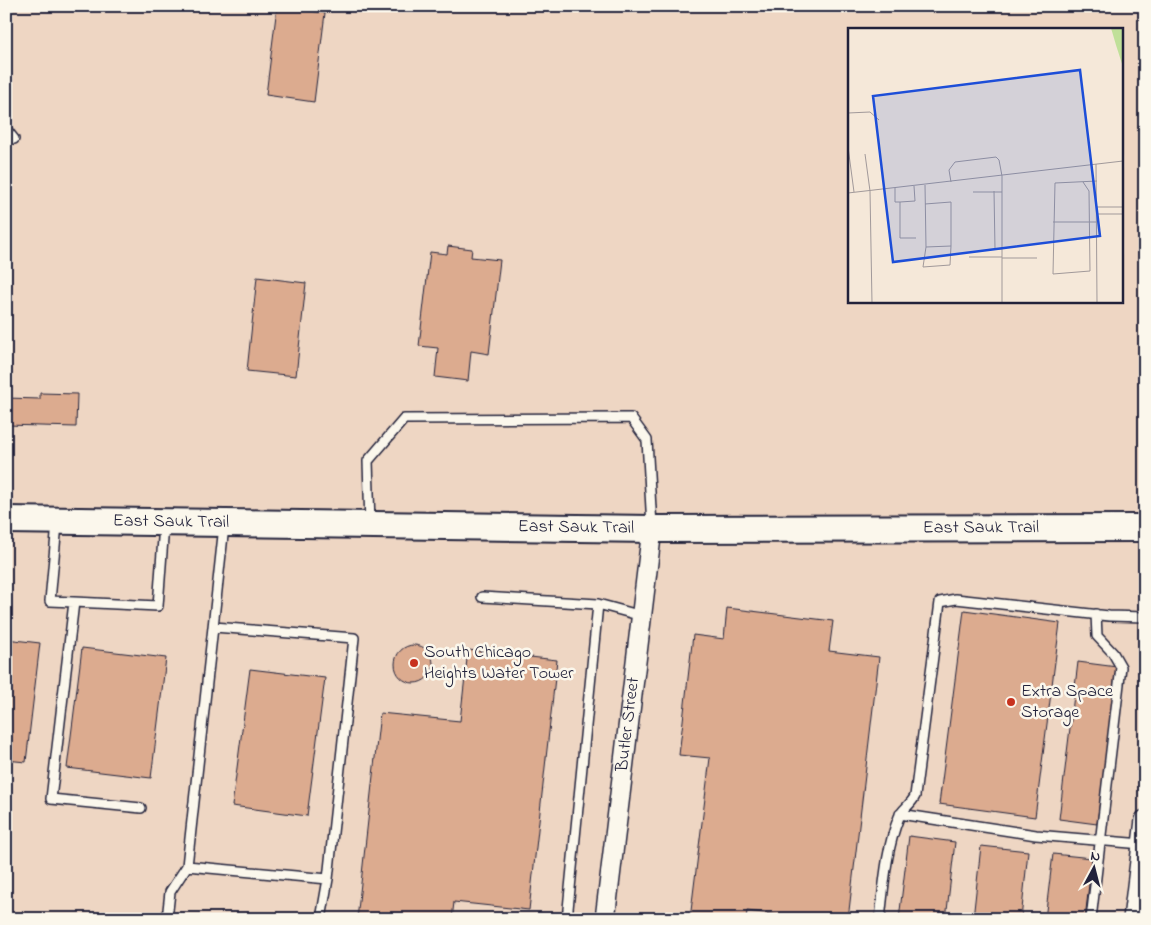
<svg xmlns="http://www.w3.org/2000/svg" width="1151" height="925" viewBox="0 0 1151 925" font-family="'Indie Flower',sans-serif">
<rect width="100%" height="100%" fill="#f5e8d9"/>
<filter id="ink" filterUnits="userSpaceOnUse"><feTurbulence type="fractalNoise" baseFrequency=".02" numOctaves="2"/><feDisplacementMap in="SourceGraphic" scale="10" xChannelSelector="R" yChannelSelector="G"/><feConvolveMatrix kernelMatrix="1 2 1 2 8 2 1 2 1" color-interpolation-filters="sRGB"/></filter>
<g filter="url(#ink)">
<path fill="#eed6c3" fill-rule="evenodd" d="M6,6H1145V919H6ZM850,29H1122V301H850Z"/>
<path fill="#dcab8f" stroke="#22223b" d="M277,7L325,13L314,102L266,95Z
M448,246L472,249L471,257L500,260L489,354L471,351L468,381L435,377L438,348L419,346L430,252L447,254Z
M257,277L306,283L296,376L247,371Z
M40,393L77,394L76,427L6,425V398L40,399Z
M727,608L833,621L829,651L879,657L848,919H813L747,911L746,919H690L710,758L679,755L693,635L724,639Z
M964,610L1060,623L1035,817L939,804Z
M6,639L40,643L26,762L6,760Z
M395 664a19 19 0 1 1 38 0a19 19 0 1 1-38 0Z
M82,648L166,658L151,778L67,768Z
M468,650L557,660L529,910L454,902L452,919H357L380,713L460,721Z
M1078,662L1117,667L1097,824L1059,819Z
M250,669L325,678L307,816L232,806Z
M909,836L955,842L946,919H899Z
M981,846L1028,851L1021,919H973Z
M1053,854L1092,858L1085,919H1045Z"/>
<g fill="none" stroke-linecap="round" stroke-linejoin="round">
<g stroke="#22223b" stroke-width="12">
<path id="service" d="M6,129L14,139
M57,524L50,601L74,602
M370,524L368,461L404,419L631,418L647,440L652,526
M482,597L598,604L642,616
M214,627L354,638L328,879L187,866L224,526
M141,808L51,799L74,602L158,606L164,525
M900,814L1036,835L1142,844
M167,919L170,892L187,866
M321,919L328,879
M567,919L598,604
M880,919C884,885 886,849 899,817C902,809 911,805 915,796L940,602L956,599L1109,616L1145,617
M1091,919L1121,667L1113,653L1097,636L1096,614"/>
</g>
<g stroke="#22223b" stroke-width="22">
<g id="minor">
<path id="s1" d="M605,919L652,529"/>
<path d="M1133,919L1145,820"/>
</g>
</g>
<g stroke="#22223b" stroke-width="30">
<g id="secondary">
<path id="s2" d="M6,520L652,529L1145,528"/>
</g>
</g>
<use href="#service" stroke="#fbf7ec" stroke-width="9"/>
<use href="#minor" stroke="#fbf7ec" stroke-width="19"/>
<use href="#secondary" stroke="#fbf7ec" stroke-width="26"/>
</g>
</g>
<g fill="#c8321e" stroke="#fbf7ec" stroke-width="2">
<circle cx="414" cy="663" r="5"/>
<circle cx="1011" cy="702" r="5"/>
</g>
<g text-anchor="middle" dominant-baseline="central" stroke-width="5" stroke-linejoin="round" paint-order="stroke">
<g font-size="18" fill="#22223b" stroke="#fbf7ec">
<text stroke="none"><textPath href="#s2" startOffset="165">East Sauk Trail</textPath></text>
<text stroke="none"><textPath href="#s2" startOffset="570">East Sauk Trail</textPath></text>
<text stroke="none"><textPath href="#s2" startOffset="975">East Sauk Trail</textPath></text>
<text stroke="none"><textPath href="#s1" startOffset="196">Butler Street</textPath></text>
</g>
<g font-size="18" fill="#22223b" stroke="#fbf7ec" text-anchor="start">
<text x="424" y="653">South Chicago<tspan x="424" dy="21">Heights Water Tower</tspan></text>
<text x="1021" y="692">Extra Space<tspan x="1021" dy="21">Storage</tspan></text>
</g>
</g>
<g transform="translate(848 28)">
<rect width="275" height="275" fill="#f5e8d9"/>
<path d="M263,0H275V39L268,17Z" fill="#c0e099"/>
<path fill="none" stroke="#a1999a" stroke-width="1" d="M0,85L22,84L31,92M0,119L6,164M17,126L22,163L24,275M248,136L249,275M103,154L101,142L107,134L148,129L151,132L154,148V275M235,154L241,163L242,243L205,246L207,155L249,153M77,157L78,219L103,218V174L77,176M66,158L67,173L52,174V210H68M47,160V174H52M146,163L147,221H154M125,164H154M0,165L275,133M249,179H275M249,186H275M205,194H249M78,219L75,239L102,237L103,218M121,229H154M154,230H189"/>
<path fill="#1d4ed8" fill-opacity="0.15" stroke="#1d4ed8" stroke-width="2.5" d="M232,42L252,208L45,234L25,68Z"/>
<rect width="275" height="275" fill="none" stroke="#22223b" stroke-width="2.5"/>
</g>
<rect width="1151" height="925" fill="none" stroke="#fbf7ec" stroke-width="25"/>
<rect x="12" y="12" width="1126" height="900" fill="none" stroke="#22223b" stroke-width="2" filter="url(#ink)"/>
<g transform="translate(1094 868) rotate(7)" stroke="#fbf7ec" stroke-width="4" paint-order="stroke">
<path d="M0-4L9 19L0 12L-9 19Z" fill="#22223b"/>
<text y="-8" font-size="14" font-weight="bold" text-anchor="middle" fill="#22223b">N</text>
</g>
</svg>
